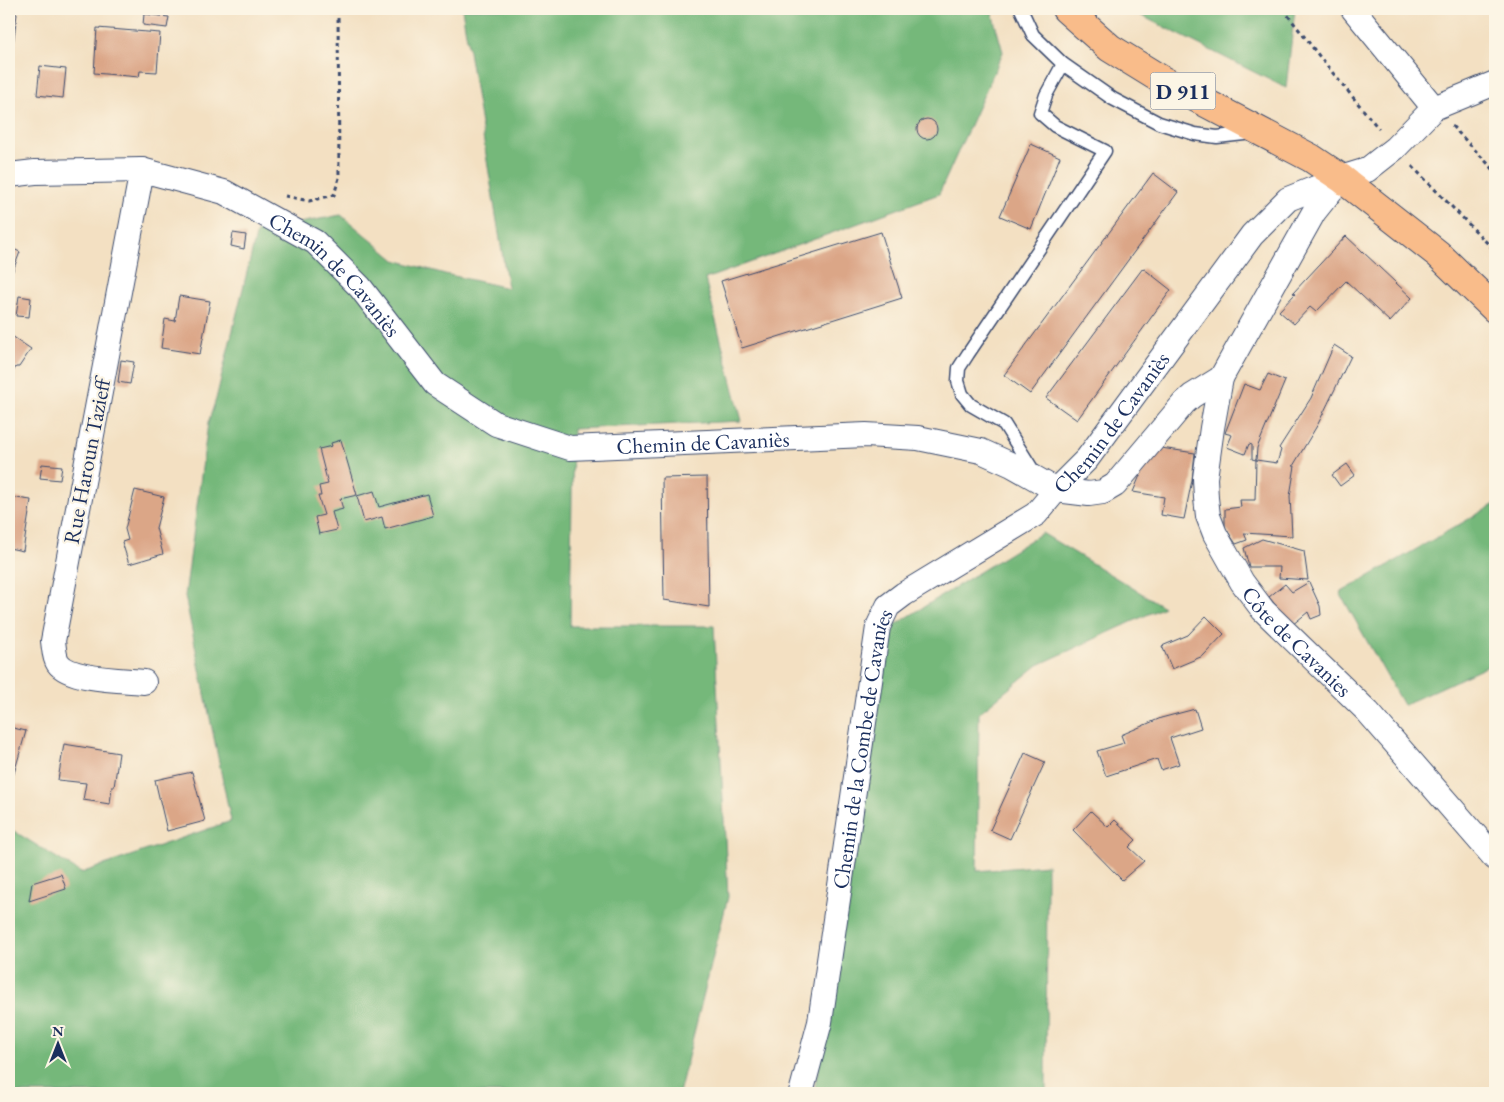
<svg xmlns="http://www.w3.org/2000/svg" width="1504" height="1102" viewBox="0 0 1504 1102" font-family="'EB Garamond',serif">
<rect width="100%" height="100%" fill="#fcf5e5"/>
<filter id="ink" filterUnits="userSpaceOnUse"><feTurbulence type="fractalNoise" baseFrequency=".02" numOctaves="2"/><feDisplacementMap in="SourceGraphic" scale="10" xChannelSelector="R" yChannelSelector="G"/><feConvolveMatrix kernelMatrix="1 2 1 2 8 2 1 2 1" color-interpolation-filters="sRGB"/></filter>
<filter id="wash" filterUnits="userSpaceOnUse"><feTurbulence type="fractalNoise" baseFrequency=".0096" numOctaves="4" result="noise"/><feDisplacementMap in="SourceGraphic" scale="20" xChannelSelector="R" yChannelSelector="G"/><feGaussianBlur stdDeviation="1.12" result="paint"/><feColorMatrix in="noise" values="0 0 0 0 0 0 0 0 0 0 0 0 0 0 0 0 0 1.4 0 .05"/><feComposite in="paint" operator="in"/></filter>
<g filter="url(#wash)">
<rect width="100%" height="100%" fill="#f3e0c2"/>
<path fill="#74b87a" stroke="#48746c" d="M462,9H991L1003,52L939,194L705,279L742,421L573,429L570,626H714L728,897L679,1093H9V828L81,873L231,821L185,596L208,423L216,399L257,231L341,215L395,260L445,274L508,288Z
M1128,9H1295L1286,88Z
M1495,504V663L1403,705L1340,593Z
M1042,533L1164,607L1038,665L979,713L977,871L1047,865L1046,1093H814L890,628Z"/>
<g id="blocks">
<path fill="#dba687" d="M9,12L17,14L10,69H9Z
M144,14L169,17L167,28L143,25Z
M97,28L160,33L157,72L140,71L139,77L94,73Z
M40,66L66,69L63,98L37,95Z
M917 129a10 10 0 1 1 20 0a10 10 0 1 1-20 0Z
M1031,144L1060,157L1031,229L1000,216Z
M1153,173L1178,192L1030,394L1004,375Z
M881,232L902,298L742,348L721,281Z
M233,233L246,235L244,249L231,246Z
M1346,236L1412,298L1390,322L1346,281L1316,312L1310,307L1294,324L1279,311L1295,294L1293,293Z
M9,247L20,252L9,281Z
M1143,268L1171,290L1077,420L1046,398Z
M19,296L31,298L29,317L16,316Z
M179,296L210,301L200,354L161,348L165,319L175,321Z
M9,334L31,349L19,367H16L9,378Z
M1334,345L1351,356L1318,424L1293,466H1295L1290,496L1292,536L1244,533L1247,540L1236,544L1225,527V509L1241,507L1240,500H1255L1256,460L1277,463L1281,450L1279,448L1311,398Z
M121,360L134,362L130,384L118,382Z
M1268,374L1285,381L1257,448L1256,460L1252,459V445L1249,444L1245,454L1227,447L1232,435L1225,433L1244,384L1260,390Z
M341,440L357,495L340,499L343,509L332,512L337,530L319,534L315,517L324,515L318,496H321L319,486L328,484L319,449L332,446L331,443Z
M1161,448L1195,453L1192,480L1184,519L1161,515L1164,497L1133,492L1144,466Z
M42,464L62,466L60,480L40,478Z
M1347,464L1355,475L1340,486L1332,475Z
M707,477L709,607L664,600L662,478Z
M135,490L164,497L156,528L163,554L129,564L122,542L128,540L125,529Z
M374,491L379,507L427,494L433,516L385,529L382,517L364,522L357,496Z
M9,497L31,500L23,551L9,548Z
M1262,539L1304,551L1308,580L1279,578L1280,567H1249L1244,548Z
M1309,582L1320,606L1321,615L1311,619L1308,612L1292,625L1269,597L1285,584L1292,592Z
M1206,616L1224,634L1203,656L1172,669L1162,646L1188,635Z
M1195,709L1201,728L1170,738L1179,764L1161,770L1157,759L1106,776L1097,751L1124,743L1121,735L1161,718Z
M9,727L26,731L9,791Z
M64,744L119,753L114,787H112L110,804L83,800L86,783L58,780Z
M1025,753L1045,762L1010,839L990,830Z
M192,772L205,821L167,831L155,780Z
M1091,811L1108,827L1115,820L1136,840L1129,847L1144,861L1122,880L1073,830Z
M61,874L66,889L29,901L32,883Z"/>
</g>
</g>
<g filter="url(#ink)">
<use href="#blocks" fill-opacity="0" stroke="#3b4a6d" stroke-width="1"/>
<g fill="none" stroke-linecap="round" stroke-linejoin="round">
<g stroke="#3b4a6d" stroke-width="15">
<path id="lane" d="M1021,9L1033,35L1063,64L1113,99L1159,123L1195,134L1217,137L1253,133
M1034,472L1004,424L971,405L962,394L958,381L959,368L968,354L1105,151L1055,126L1040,113L1046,95L1063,64"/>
</g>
<g stroke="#3b4a6d" stroke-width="26">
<g id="street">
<path d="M1353,9L1434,108"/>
<path d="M142,170L53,641C54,647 54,657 58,663C70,680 123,680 144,682"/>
<path id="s1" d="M9,175L35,172L142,170L224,192L315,242L360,287L435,384L496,424L570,448L866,435L918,438L981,451L1012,465L1056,490L1089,494L1103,492L1115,485L1184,403L1192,396L1221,378L1314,212L1341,178"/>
<path id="s2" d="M1221,378L1212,428L1205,478L1206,498L1208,516L1215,534L1242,582L1263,610L1368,712L1495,858"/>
<path id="s3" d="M801,1093L820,1022L878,627L888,606L904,594L1036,514L1056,490L1087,459L1252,235L1288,199L1341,178L1367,170L1395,148L1434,108L1495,83"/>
</g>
</g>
<g stroke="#3b4a6d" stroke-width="30">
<path id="primary" d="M1066,9L1110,48L1162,80L1311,158L1341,178L1438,254L1495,309"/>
</g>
<path stroke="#3b4a6d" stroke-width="3" stroke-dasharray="4 4" stroke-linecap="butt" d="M1283,9L1323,61L1379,129
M1452,126L1495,171
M1412,166L1495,251
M285,196L309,201L334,195L339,178L338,9"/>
<use href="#lane" stroke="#fff" stroke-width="12"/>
<use href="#street" stroke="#fff" stroke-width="24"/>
<use href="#primary" stroke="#f9bc8a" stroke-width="28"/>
</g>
</g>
<g text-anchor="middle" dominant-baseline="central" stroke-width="4.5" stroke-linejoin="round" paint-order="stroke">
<rect fill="#fcf5e5" stroke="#5e6a86" stroke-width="1" x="1150.5" y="72.5" width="65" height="37" rx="4"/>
<g font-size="21" font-weight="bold" fill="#1b2f5e">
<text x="1183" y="91">D 911</text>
</g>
<g font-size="22" fill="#1b2f5e" stroke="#fcf5e5">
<text stroke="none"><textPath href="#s1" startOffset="358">Chemin de Cavaniès</textPath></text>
<text stroke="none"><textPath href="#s3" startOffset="789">Chemin de Cavaniès</textPath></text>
<text stroke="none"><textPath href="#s1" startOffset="792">Chemin de Cavaniès</textPath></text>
<text transform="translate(87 461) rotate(-79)">Rue Haroun Tazieff</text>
<text stroke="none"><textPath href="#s2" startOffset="295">Côte de Cavanies</textPath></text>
<text stroke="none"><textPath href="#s3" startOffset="350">Chemin de la Combe de Cavanies</textPath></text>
</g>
</g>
<rect width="1504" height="1102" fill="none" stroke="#fcf5e5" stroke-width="30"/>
<g transform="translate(58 1044)" stroke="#fcf5e5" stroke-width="4" paint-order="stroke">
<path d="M0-4L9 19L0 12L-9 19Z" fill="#1b2f5e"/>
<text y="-8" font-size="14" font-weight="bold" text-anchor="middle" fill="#1b2f5e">N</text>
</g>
</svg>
